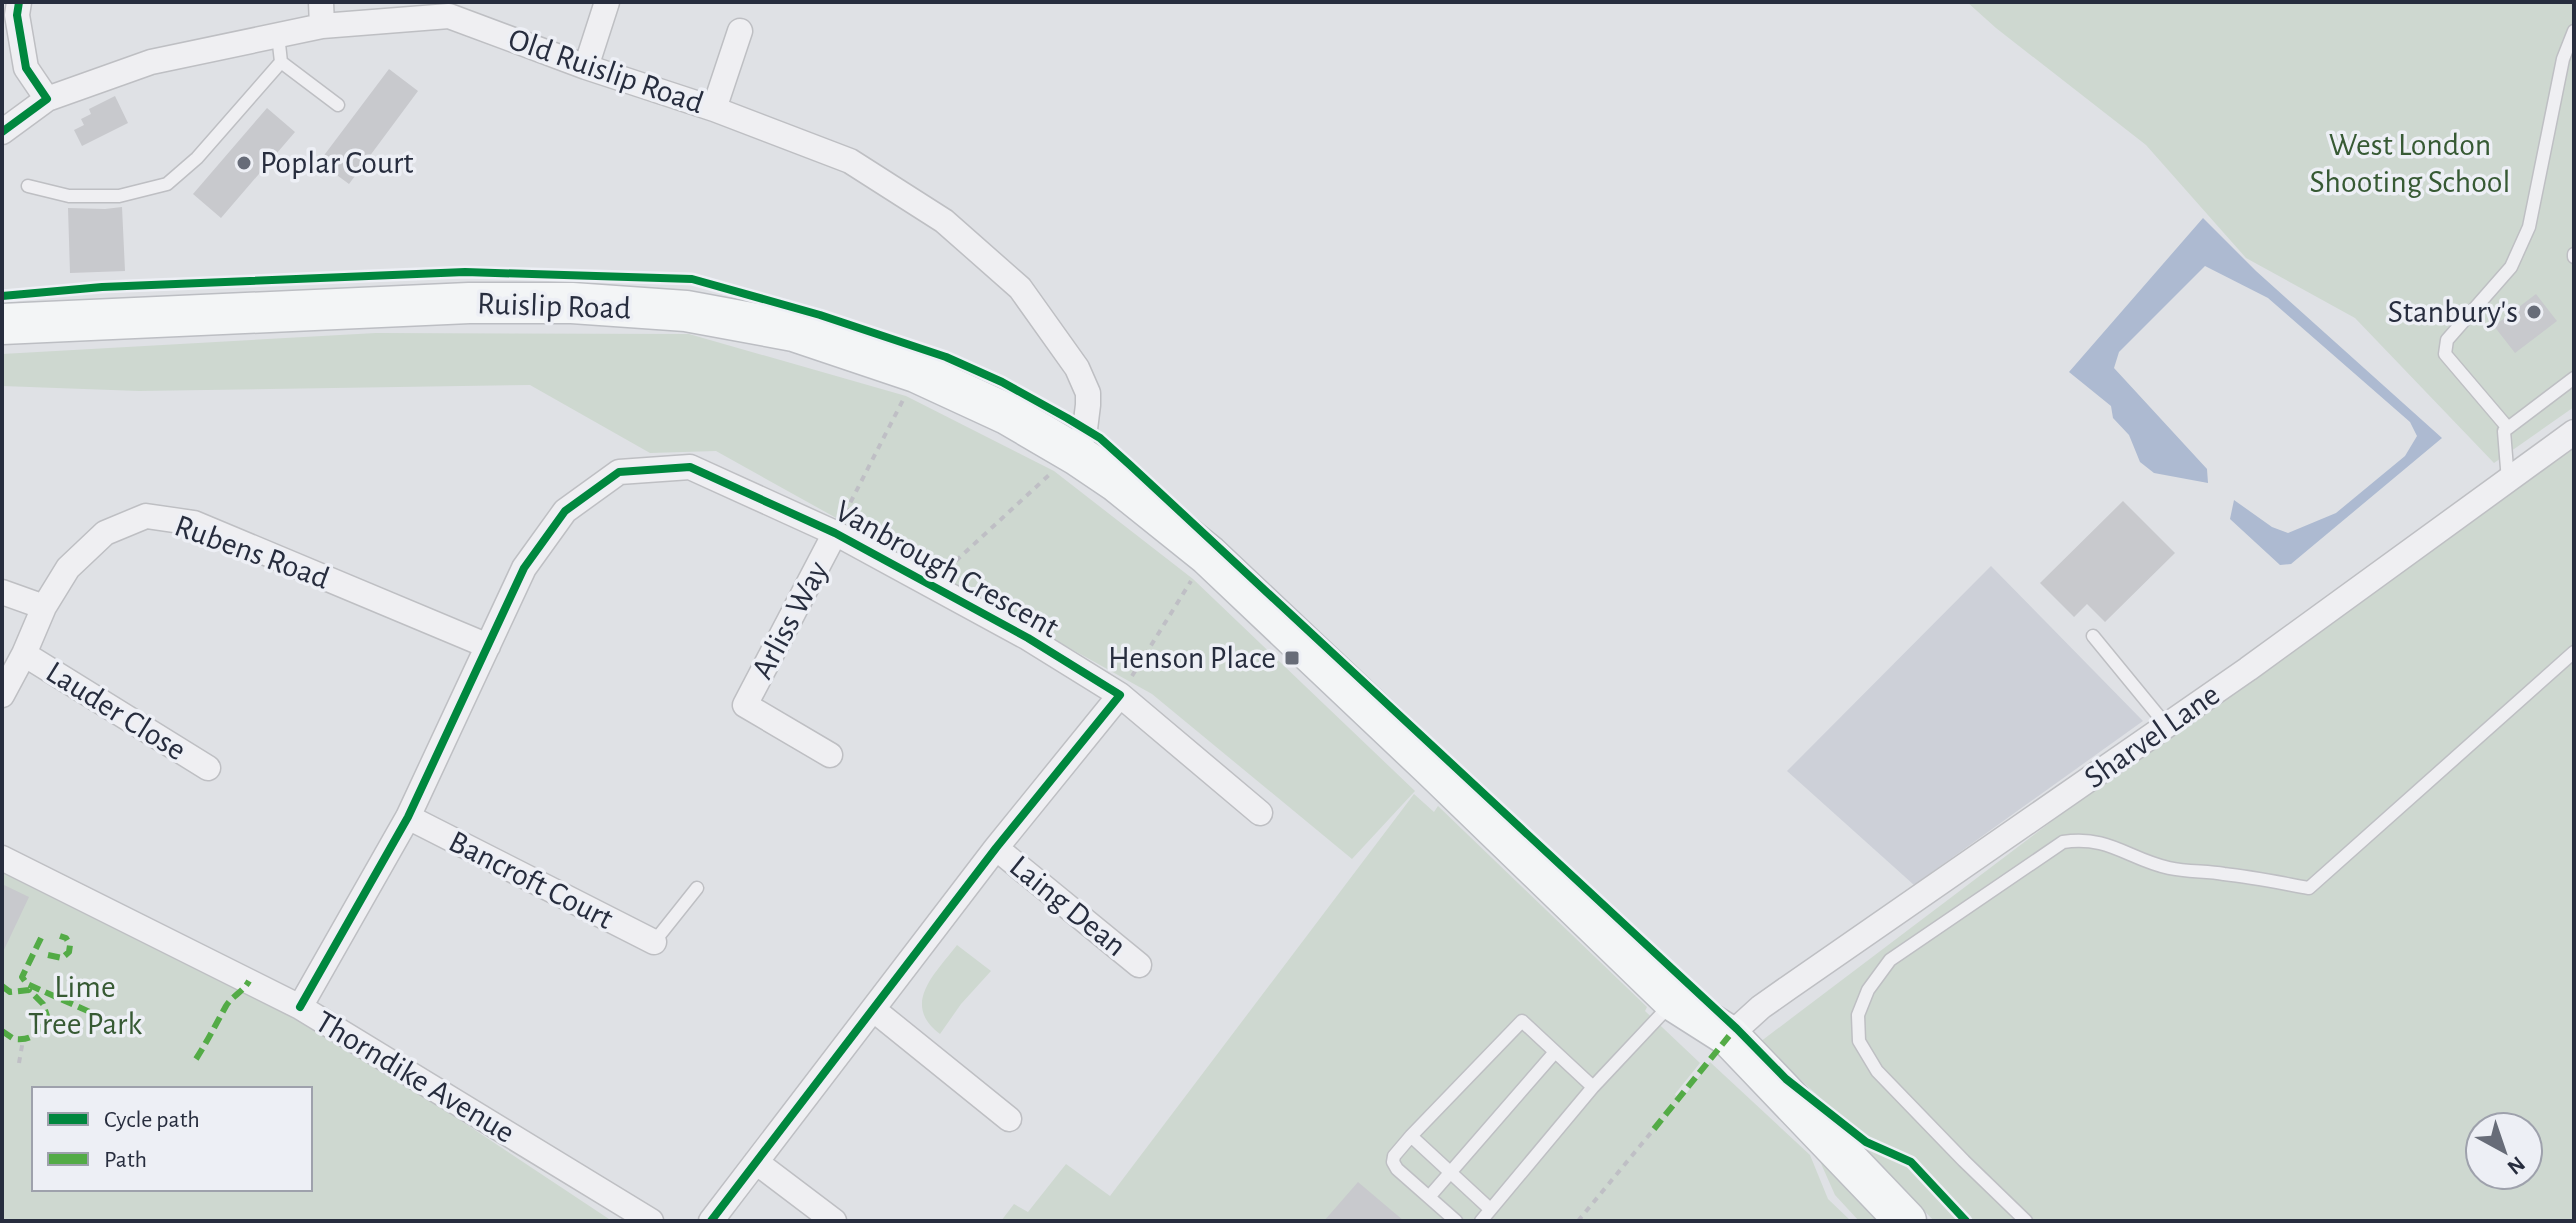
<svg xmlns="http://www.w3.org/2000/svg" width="2576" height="1223" viewBox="0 0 2576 1223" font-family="'Alegreya Sans',sans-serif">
<rect width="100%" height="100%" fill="#dfe1e5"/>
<path fill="#cdd0d8" d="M1991,566L2143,721L1914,885L1787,771Z"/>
<path fill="#ced8d0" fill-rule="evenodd" d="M1967,2H2574V407L2494,463L2355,318L2246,258L2146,145L1996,28Z
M376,333L689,334L906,396L1054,471L1193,579L1415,791L1352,859L1152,694L716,451L650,453L530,385L139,391L2,386V354Z
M2574,434V1221H1934L1865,1149L1771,1061L1772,1056L1872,1150L1880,1153L1760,1042L2348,597ZM2480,1127H2528V1175H2480Z
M1414,794L1434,812L1438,806L1647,1007L1645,1011L1700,1063L1675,1094L1680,1102L1710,1062L1810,1155L1828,1199L1851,1221H1001L1014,1204L1028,1212L1066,1164L1110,1196Z
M2,871L321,1028L612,1221H2ZM34,1089H310V1189H34Z
M957,945L991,971L961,1004L940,1034C900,1004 936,973 957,945Z
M1815,1150L1891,1221H1859L1835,1195Z"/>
<path fill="#adbad1" d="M2203,218L2256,271L2442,438L2291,564L2280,565L2230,519L2234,500L2272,527L2288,533L2336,513L2405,456L2417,436L2410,422L2268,298L2205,266L2119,352L2114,368L2207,469L2208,483L2154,473L2140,462L2129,435L2113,418L2111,406L2069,372Z"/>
<path fill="#c8c9cd" d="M389,69L418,91L349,184L319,162Z
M115,96L128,123L82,146L74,130L84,125L81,119L91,114L89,109Z
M267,108L295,132L221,218L193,194Z
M122,207L125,271L70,273L68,208L105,209Z
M2536,294L2557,321L2515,353L2494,326Z
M2123,501L2175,553L2105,622L2087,604L2074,617L2040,583Z
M2,884L29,897L2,954Z
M1358,1182L1404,1221H1324Z"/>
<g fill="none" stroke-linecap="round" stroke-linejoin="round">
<g stroke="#bebfc3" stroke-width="15">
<path id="service" d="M278,35L281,62L338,105
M28,186L69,196H119L167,184L197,158L281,62
M2574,254V257
M2508,428L2445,354L2447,340L2511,267L2529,227L2563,59L2574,31
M2508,481L2504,431L2574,378
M2093,636L2166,725
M654,942L697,888
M1411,1136L1490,1209
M1429,1197L1555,1052
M1456,1221L1397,1169L1393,1162L1394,1156L1411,1136L1522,1021L1593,1087
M1481,1221L1593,1087L1671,1004
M2026,1221L1964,1161L1877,1071L1859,1041L1858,1015L1868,990L1890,960L2063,842C2109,835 2128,859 2169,868C2187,872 2206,871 2224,874C2253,877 2281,883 2309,888L2574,652"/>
</g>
<g stroke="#bebfc3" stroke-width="27">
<path id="minor" d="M19,2L17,15L26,68L47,99
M321,2L322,26
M586,67L607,2
M714,109L740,31
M2,132L47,99L151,62L322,26L449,16L586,67L714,109L850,161L944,221L1020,288L1077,368L1088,393V405L1085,429L1077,455
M2,592L44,607
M24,654L208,768
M2,695L24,654L44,607L68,568L105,533L146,516L194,523L488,646
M1120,695L1260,813
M830,755L745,705L835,533
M408,817L654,942
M996,848L1139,965
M2,858L300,1007L651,1221
M300,1007L408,817L524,568L565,511L619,472L690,467L835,533L1028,638L1120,695L996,848L711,1221
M874,1010L1009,1119
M1729,1036L1761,1007L1788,988L2248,669L2574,432
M756,1162L834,1221"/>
</g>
<g stroke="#bcbec3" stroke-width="43">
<path id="primary" d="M2,324L469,303H572L686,311L794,331L916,372L1007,414L1077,455L1117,482L1208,555L1432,767L1674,1001L1729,1036L1906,1221"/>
</g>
<path stroke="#bfbfc5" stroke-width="4" stroke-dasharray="6 6" stroke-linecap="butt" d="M845,513L903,400
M947,569L1049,475
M1132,676L1191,581
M19,1063L23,1040
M1578,1221L1654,1129"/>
<use href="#service" stroke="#efeff2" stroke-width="12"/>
<use href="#minor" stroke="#efeff2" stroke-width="24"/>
<use href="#primary" stroke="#f3f5f6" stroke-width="40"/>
<path stroke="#53ab46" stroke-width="6" stroke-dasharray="12 6" stroke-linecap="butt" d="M41,938L22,977L27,984L90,1012
M48,955L62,958L69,952L70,945L66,938L60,936
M2,986L10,992L29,990L31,985
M2,1031L14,1039C37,1041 34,1031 48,1019L43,1004L29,990
M196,1059C207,1042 216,1024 226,1006C232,996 243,992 249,981
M1654,1129L1729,1036"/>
<g stroke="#edeff5" stroke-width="13">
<path id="cycleway" d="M2,132L47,99L26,68L17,15L19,2
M2,296L102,287L465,272L692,279L820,315L946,357L1002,382L1067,418L1100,438L1130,465L1737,1029L1786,1079L1866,1142L1911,1162L1966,1221
M300,1007L408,817L524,568L565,511L619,472L690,467L835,533L1028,638L1120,695L996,848L711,1221"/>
</g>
<use href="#cycleway" stroke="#00873e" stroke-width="8"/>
</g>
<g fill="#676c78" stroke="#edeff5" stroke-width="3">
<circle cx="244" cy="163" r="8"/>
<circle cx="2534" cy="312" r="8"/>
<rect x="1284" y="650" width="16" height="16" rx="4"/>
</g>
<g text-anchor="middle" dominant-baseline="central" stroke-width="7" stroke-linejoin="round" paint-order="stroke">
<g font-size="32" fill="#272d3e" stroke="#edeff5">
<text transform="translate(606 71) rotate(19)">Old Ruislip Road</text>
<text transform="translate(554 306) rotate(2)">Ruislip Road</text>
<text transform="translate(252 552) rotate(20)">Rubens Road</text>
<text transform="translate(947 569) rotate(29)">Vanbrough Crescent</text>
<text transform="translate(790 620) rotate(-62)">Arliss Way</text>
<text transform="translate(116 711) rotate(32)">Lauder Close</text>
<text transform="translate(2152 736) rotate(-35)">Sharvel Lane</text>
<text transform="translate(531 880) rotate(27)">Bancroft Court</text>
<text transform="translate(1068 906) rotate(39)">Laing Dean</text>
<text transform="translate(415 1077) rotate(31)">Thorndike Avenue</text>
</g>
<g font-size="32" fill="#375a34" stroke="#edeff5">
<text x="2410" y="145">West London<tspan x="2410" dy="37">Shooting School</tspan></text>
<text x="85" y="987">Lime<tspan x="85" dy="37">Tree Park</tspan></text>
</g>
<g font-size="32" fill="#272d3e" stroke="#edeff5" text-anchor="end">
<text x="260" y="163" text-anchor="start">Poplar Court</text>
<text x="2518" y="312">Stanbury's</text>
<text x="1276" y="658">Henson Place</text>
</g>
</g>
<rect width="2576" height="1223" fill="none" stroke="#272d3e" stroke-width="8"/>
<rect x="32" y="1087" width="280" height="104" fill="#edeff5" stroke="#9ea1ac" stroke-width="2"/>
<rect x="48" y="1113" width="40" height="12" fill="#00873e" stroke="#9ea1ac" stroke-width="2"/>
<text x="104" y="1127" font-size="24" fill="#272d3e">Cycle path</text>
<rect x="48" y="1153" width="40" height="12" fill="#53ab46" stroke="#9ea1ac" stroke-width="2"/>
<text x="104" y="1167" font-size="24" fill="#272d3e">Path</text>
<g transform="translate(2504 1151) rotate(140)"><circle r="38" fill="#edeff5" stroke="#9ea1ac" stroke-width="2"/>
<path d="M0-6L14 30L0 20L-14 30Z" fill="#676c78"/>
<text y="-12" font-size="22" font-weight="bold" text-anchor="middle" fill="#272d3e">N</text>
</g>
</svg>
